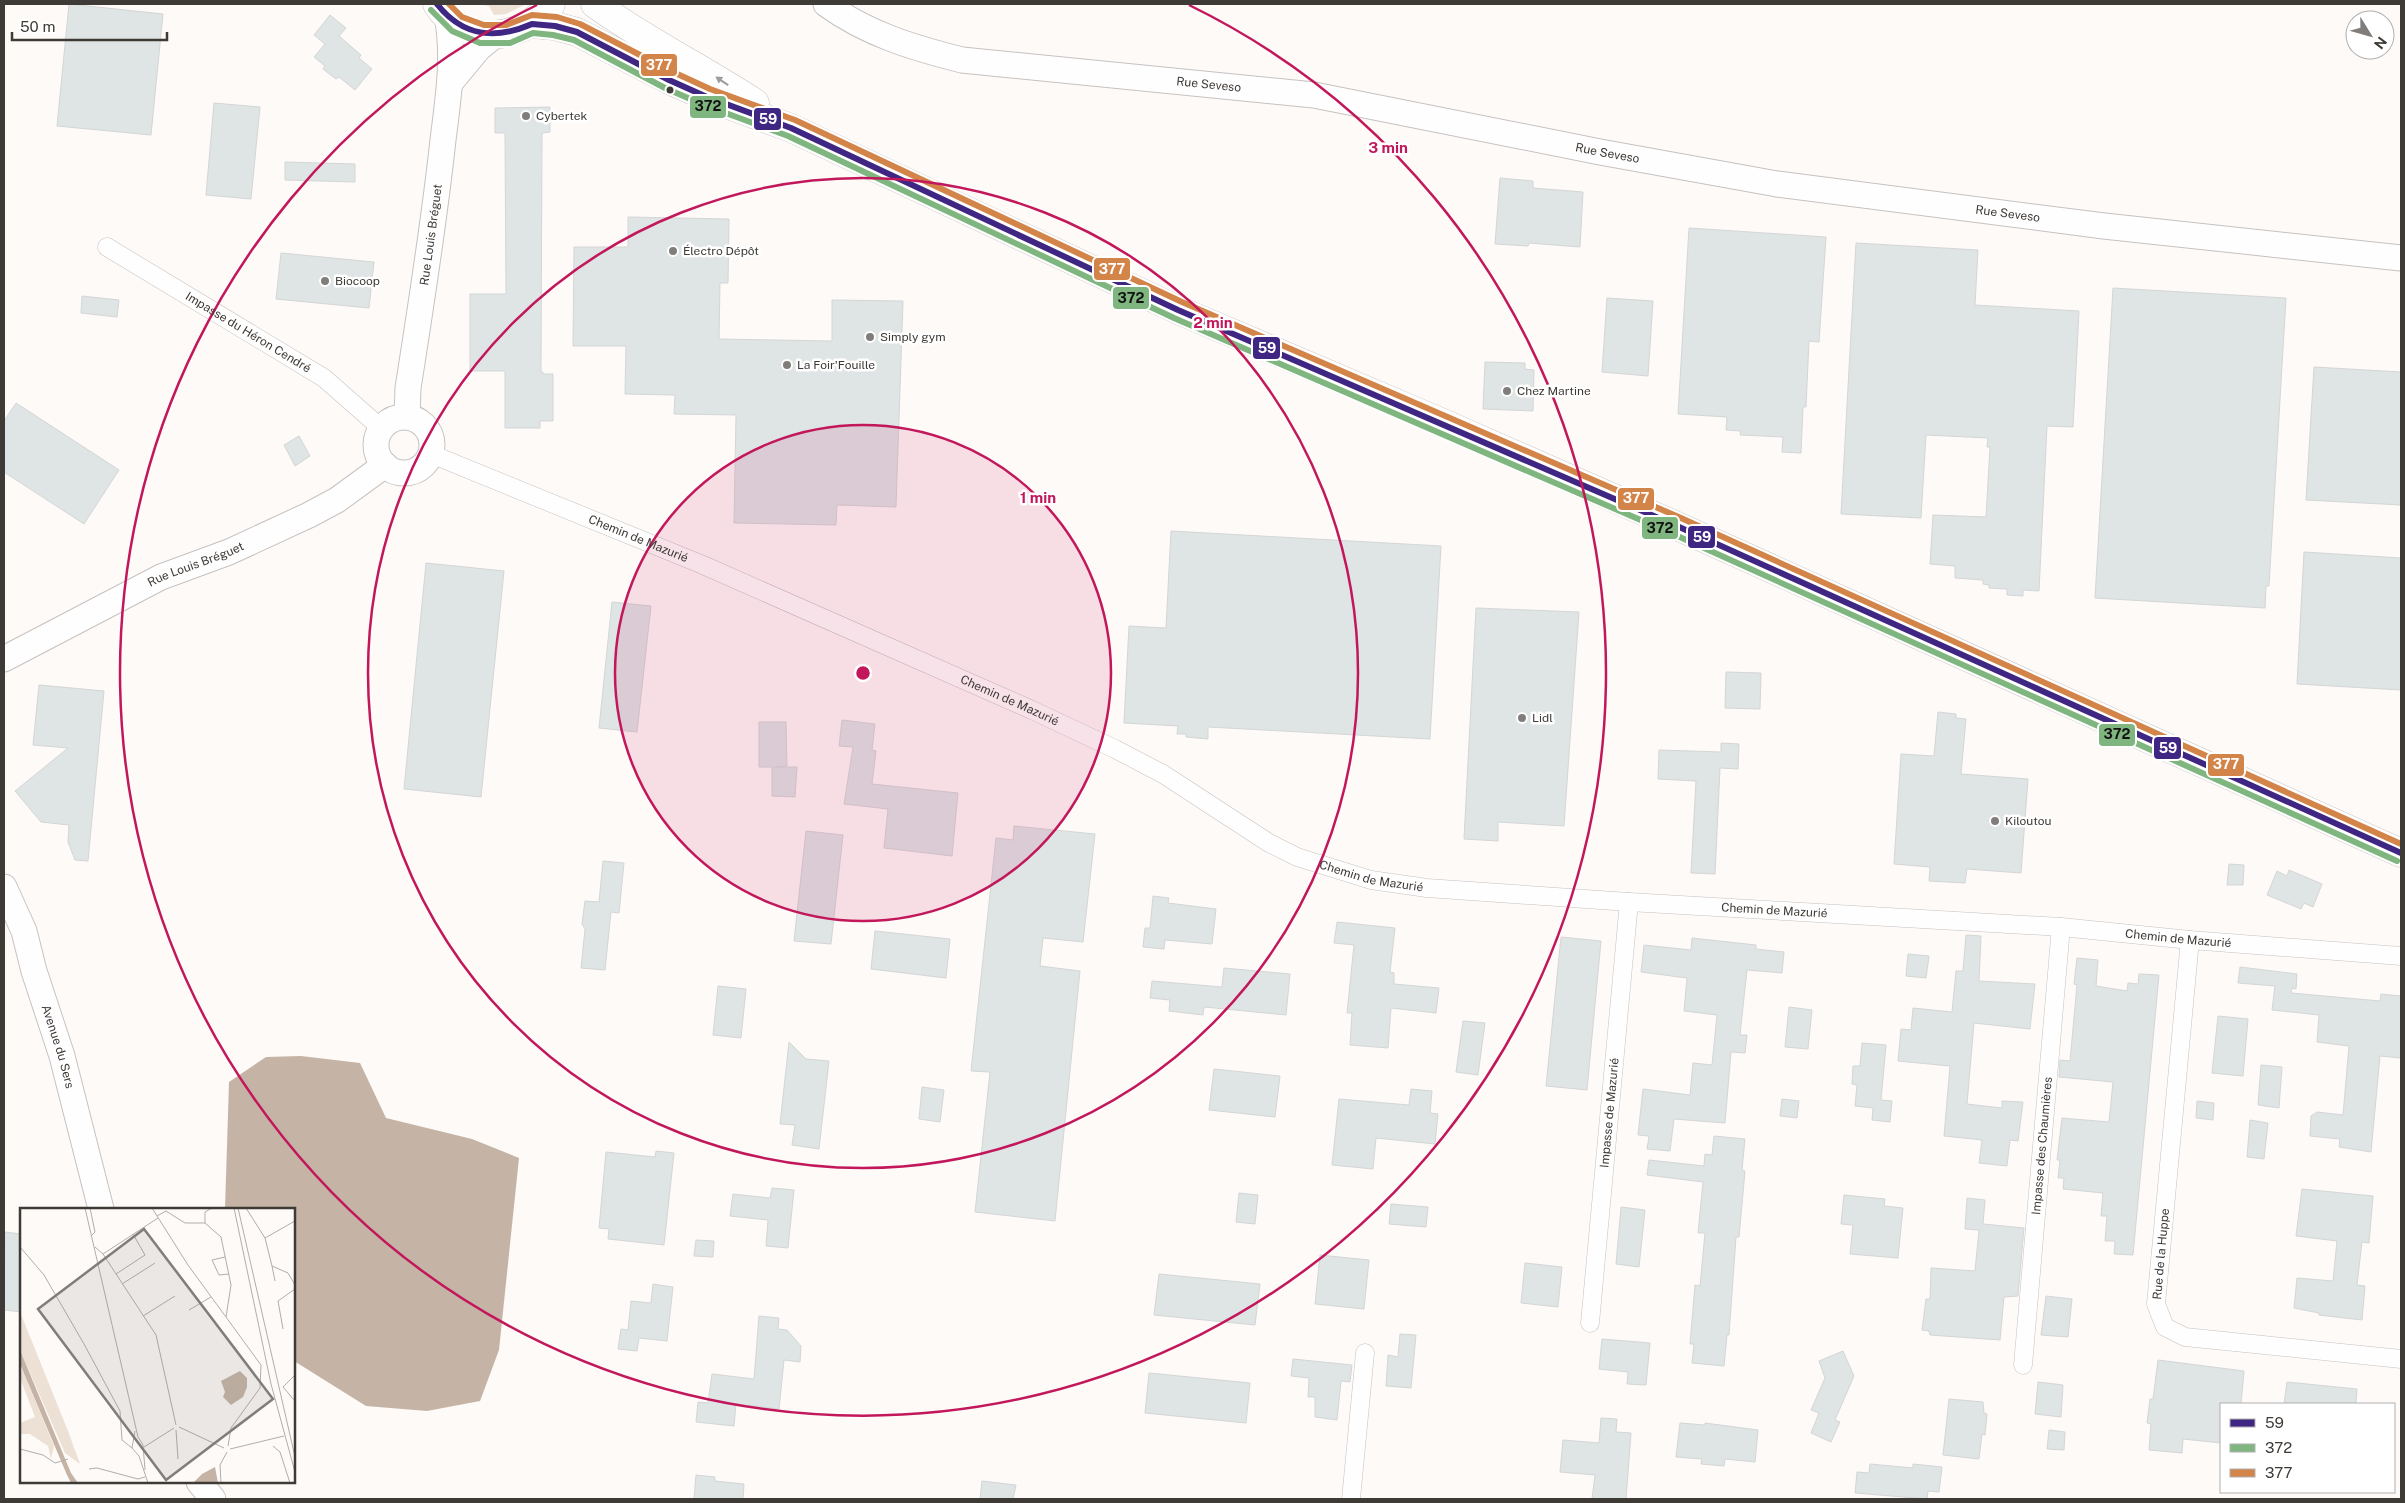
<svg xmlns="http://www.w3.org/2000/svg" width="2405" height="1503" viewBox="0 0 2405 1503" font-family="'Public Sans',sans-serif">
<rect width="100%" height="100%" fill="#fdfaf8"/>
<path fill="#ede0d4" d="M479,4H526L506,14L494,15L489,6Z"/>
<path fill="#c5b4a5" d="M301,1056L360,1063L386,1118L472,1139L519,1158L499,1350L480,1401L427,1411L366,1406L294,1361V1209H225L229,1082L266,1057Z"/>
<path fill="#dfe4e5" stroke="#d4d6d6" d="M69,4L163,14L151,135L57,126Z
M330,15L346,28L339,36L361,55L359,58L372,69L355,90L339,77L336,79L323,69L325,66L314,57L325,44L314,35Z
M214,103L260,107L251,199L206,195Z
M550,107V132L542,133L541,372H543V374H553V421H540V428H505V371H470V294H506L505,133H495V108Z
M285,162L355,164V182L285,180Z
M1500,178L1533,181V188L1583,192L1580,247L1529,243L1528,246L1495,244Z
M628,217L729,219L728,283H720L719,339L832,341V300L903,301L896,507L837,505L836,525L734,523L736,415L674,414L675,395L625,394L626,346H573L574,247H628Z
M1689,228L1826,237L1819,342L1809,341L1806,407H1803L1801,453L1782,452L1783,437L1740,435L1741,431L1726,430L1727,417L1678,414Z
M1856,243L1978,250L1975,305L2079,311L2073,427L2047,426L2039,591L2023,590V596L2007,595V589L1989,588V585L1983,584V580L1955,578V566L1930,564L1933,515L1986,517L1990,447H1987L1988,438L1926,435L1921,518L1841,514Z
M281,253L374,262L369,308L276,299Z
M2113,288L2286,298L2269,586H2266L2265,608L2095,598Z
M82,296L119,300L117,317L81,313Z
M1607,298L1653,301L1648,376L1602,372Z
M1485,362L1525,363V369L1534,370L1533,411L1483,409Z
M2314,367L2401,372V505L2306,500Z
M16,403L119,470L84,524L4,472V421Z
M299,436L310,456L295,466L284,445Z
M1171,531L1441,546L1430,739L1208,727V739L1186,737V734H1177L1178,726L1124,723L1129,626L1166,628Z
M2304,552L2401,558V690L2297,684Z
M426,563L504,571L481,797L404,789Z
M612,602L651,606L637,732L599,728Z
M1476,608L1579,612L1564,826L1498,822V841L1464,839Z
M1726,672L1761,673L1760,709L1725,708Z
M39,685L104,691L88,861L75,860L68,842L69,825L41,822L15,791L68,748L33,745Z
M1938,712L1956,714V718L1966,719L1961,774L2028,779L2021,873L1967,869L1965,883L1929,881L1930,867L1894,864L1901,754L1934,756Z
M842,720L875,724L872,750L876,751L872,784L958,793L952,856L884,848L888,809L844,804L853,747L839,746Z
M759,722H786L787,766L775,767H797L795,797L772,796V767H759Z
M1721,743L1739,744L1738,769L1720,768L1715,874L1691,873L1696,781L1658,779L1659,750L1721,752Z
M1014,826L1095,834L1083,942L1043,938L1040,966L1080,971L1055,1221L975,1212L990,1072L971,1071L996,838L1013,840Z
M806,831L843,835L831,944L794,941Z
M603,861L624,863L619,913L611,912L605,970L581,968L585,929L582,924L585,901L599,902Z
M2229,864L2244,865L2243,885H2227Z
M2289,870L2322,884L2313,907L2304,903L2301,909L2267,895L2277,871L2287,876Z
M1153,896L1169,898L1168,903L1216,909L1212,944L1165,940L1164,949L1143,947L1145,928H1150Z
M1337,922L1395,928L1390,972L1394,973V984L1439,988L1436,1013L1391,1008L1388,1048L1350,1045L1352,1013H1347L1354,945L1334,943Z
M875,931L950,939L946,978L871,969Z
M1966,935L1981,936L1979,981L2035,984L2030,1029L1974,1023L1967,1104L2002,1108V1101L2023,1102L2018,1141L2010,1140L2007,1166L1979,1163L1982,1140L1944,1136L1950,1066L1898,1061L1901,1029L1911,1030L1913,1008L1952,1012L1956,971H1963Z
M1561,937L1601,941L1587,1090L1546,1086Z
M1692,938L1756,945V949L1784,952L1782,973L1747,970L1740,1035H1747L1745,1053L1731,1052L1725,1123L1674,1119L1670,1151L1647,1149L1649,1136L1638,1135L1643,1089L1690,1095L1693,1063L1712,1065L1717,1015L1684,1011L1687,978L1641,972L1644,945L1691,950Z
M1908,954L1929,956L1926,978L1906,976Z
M2077,958L2098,960L2096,986L2127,991L2128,983L2138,984L2139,974L2159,975L2133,1255L2114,1254L2115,1241H2105L2107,1216H2101L2103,1193L2063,1189L2064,1178H2058L2060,1160H2057L2062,1118L2109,1122L2113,1082L2059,1077L2060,1060L2070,1061L2077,985L2074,984Z
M2240,967L2297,974L2296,989L2292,988L2291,993L2380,1001L2381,994L2401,996V1058L2380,1056L2371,1152L2339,1147L2340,1139L2310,1136L2311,1116L2317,1112L2343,1115L2349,1046L2317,1042L2319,1015L2272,1010L2275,986L2238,983Z
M1224,968L1290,974L1286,1015L1204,1007L1203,1015L1169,1011L1170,1000L1150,998L1152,981L1222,987Z
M718,986L746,989L741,1038L713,1035Z
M1789,1007L1812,1010L1808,1049L1785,1047Z
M2218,1016L2248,1019L2243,1076L2212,1073Z
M1463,1021L1485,1023L1478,1075L1456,1072Z
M789,1042L806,1059L829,1061L819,1149L792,1145L795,1125L780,1124Z
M1862,1043L1886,1045L1881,1100L1892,1101L1890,1122L1872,1120L1873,1108L1855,1106L1857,1085L1852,1084L1853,1066H1860Z
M2261,1065L2282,1067L2279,1108L2258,1105Z
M1214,1069L1280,1076L1275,1117L1209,1110Z
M922,1087L944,1090L940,1122L919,1119Z
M1411,1089L1432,1091L1430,1113L1438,1114L1435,1144L1376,1138L1373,1169L1332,1165L1339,1099L1409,1105Z
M1782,1099L1799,1101L1797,1118L1780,1116Z
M2197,1101L2214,1103L2213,1120L2196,1118Z
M2250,1120L2268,1123L2264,1159L2247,1157Z
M1714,1136L1745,1139L1742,1170L1745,1171L1739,1237H1736L1729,1335H1727L1724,1366L1692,1363L1694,1344H1690L1695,1285L1700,1286L1705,1233H1698L1703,1182L1647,1175L1649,1160L1704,1166L1705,1154L1712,1155Z
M656,1151L674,1153L664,1245L608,1239L609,1229L599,1228L606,1152L655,1157Z
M772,1188L794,1190L788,1248L766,1246L768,1220L730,1216L733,1194L770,1198Z
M2302,1189L2373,1196L2369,1243L2362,1242L2357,1285L2365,1286L2362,1320L2319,1315V1313L2294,1308L2297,1278L2333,1281L2337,1241L2296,1236Z
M1239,1193L1258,1195L1255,1224L1236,1222Z
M1844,1195L1885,1199L1884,1206L1903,1208L1898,1258L1850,1254L1853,1225L1841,1224Z
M1967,1198L1985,1200L1983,1224L2024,1228L2018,1296L2004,1297L2000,1340L1930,1335L1929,1331L1922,1330L1926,1299H1930L1931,1268L1975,1271L1979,1230L1965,1229Z
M1391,1204L1428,1207L1426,1227L1389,1224Z
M1621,1207L1645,1210L1639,1267L1616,1264Z
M5,1232L21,1234V1312L4,1310Z
M696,1240L714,1241L713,1257L694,1256Z
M1320,1255L1369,1260L1364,1309L1315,1304Z
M1525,1263L1562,1267L1558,1307L1521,1303Z
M1159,1274L1260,1284L1255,1325L1154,1315Z
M653,1284L673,1287L667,1341L639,1338L637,1351L618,1349L621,1329L628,1330L631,1301L651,1303Z
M2046,1296L2072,1299L2068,1337L2041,1335Z
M759,1316L779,1318L778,1329L787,1330L801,1346L800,1362L784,1360L779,1409L736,1404L734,1426L696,1422L698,1402L708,1403L712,1374L754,1379Z
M1400,1334L1416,1335L1411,1388L1386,1386L1388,1355L1398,1357Z
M1602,1339L1650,1343L1646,1385L1627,1384L1628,1372L1599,1369Z
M1843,1351L1854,1376L1835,1420L1840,1422L1831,1442L1811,1433L1819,1413L1811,1410L1825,1378L1819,1361Z
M1293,1359L1352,1365L1350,1382L1341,1381L1337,1420L1315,1417V1397H1308L1309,1378L1291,1376Z
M2158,1360L2244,1371L2241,1404H2221V1443L2183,1439L2182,1453L2149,1450L2151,1424L2147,1423L2150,1399H2153Z
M1149,1373L1250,1383L1246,1423L1145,1413Z
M2038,1382L2063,1385L2061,1417L2035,1414Z
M2287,1382L2357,1389L2356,1404H2284Z
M1949,1399L1983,1402L1984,1413L1987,1414L1985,1435L1982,1434L1979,1459L1943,1455Z
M1601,1418L1617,1419L1616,1432L1631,1433L1626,1499H1592L1595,1475L1560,1472L1563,1440L1599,1443Z
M1680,1423L1705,1425V1423L1758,1430L1755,1462L1725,1459L1724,1466L1701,1464L1702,1459L1676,1457Z
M2049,1430L2065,1432L2064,1450L2047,1449Z
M1870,1464L1913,1468V1464L1942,1467L1939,1492L1928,1491L1927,1499L1855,1493L1857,1472L1869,1473Z
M696,1475L715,1477V1481L744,1484L743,1499H694Z
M982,1481L1016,1485L1013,1499H980Z"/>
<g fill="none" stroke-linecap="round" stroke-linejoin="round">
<g stroke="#c6c2c0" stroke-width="19">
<g id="street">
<path id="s1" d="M107,247L324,378L382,429"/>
<path id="s2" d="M431,454L703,565L1032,710L1115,749L1163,774L1269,843L1297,857L1371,880L1427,888L1629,902L2061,927L2190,940L2401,956"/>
<path d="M2190,940L2156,1304L2165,1327L2185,1337L2401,1359"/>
<path id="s3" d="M1590,1323L1629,902"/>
<path id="s4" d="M2023,1365L2061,927"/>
<path d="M1351,1499L1365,1353"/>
</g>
</g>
<g stroke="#c6c2c0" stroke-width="27">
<g id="secondary">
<path id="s5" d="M826,4C867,34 914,48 962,60L1314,95L1600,152L1777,184L2104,226L2401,258"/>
<path d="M450,83L479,48L495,35"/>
<path id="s6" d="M407,417L408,388C421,306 434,223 443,140C448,99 455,57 447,16"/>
<circle cx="404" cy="445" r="28"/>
<path id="s7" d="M4,659L161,577L229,552L309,515L337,500L385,465"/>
<path id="s8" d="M4,887L24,931L34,971L62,1056L101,1209"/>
<path d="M199,1482L213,1499"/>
</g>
</g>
<g stroke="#c6c2c0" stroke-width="29">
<path id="primary" d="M437,4C464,48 522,42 551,4
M595,4C646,41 702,68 755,103
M532,24L555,26L577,32L669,80L707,97L791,128L1178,310L1443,423L1677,526L2401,853"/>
</g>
<use href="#street" stroke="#fffefe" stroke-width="18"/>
<use href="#secondary" stroke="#fffefe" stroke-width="25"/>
<use href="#primary" stroke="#fffefe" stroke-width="28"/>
<g stroke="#fff" stroke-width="10">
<path id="bus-1" d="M437,4C463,37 495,40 532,24
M532,24L555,26L577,32L669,80L707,97L791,128L1178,310L1677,526L2401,853"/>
</g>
<g stroke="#fff" stroke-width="10">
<path id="bus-2" d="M431,10L452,31L480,43H510L533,33L553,35L574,40L665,88L704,105L788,136L1174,318L1673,534L2397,861"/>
</g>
<g stroke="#fff" stroke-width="10">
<path id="bus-3" d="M449,4L462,17L484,25H506L532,15L557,17L580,24L673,72L710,89L795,120L1182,302L1681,518L2401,844"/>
</g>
<use href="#bus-1" stroke="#3f2682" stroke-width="6"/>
<use href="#bus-2" stroke="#7fb67f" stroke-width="6"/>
<use href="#bus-3" stroke="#d38449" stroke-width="6"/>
</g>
<defs><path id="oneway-solid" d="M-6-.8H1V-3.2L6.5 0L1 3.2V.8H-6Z" transform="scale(1.25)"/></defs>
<use fill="#9e9c9a" href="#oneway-solid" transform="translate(722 81) rotate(-146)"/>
<circle cx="863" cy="673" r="248" fill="#c2185b" fill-opacity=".12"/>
<g fill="none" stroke="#c2185b" stroke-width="2.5">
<circle cx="863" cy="673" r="248"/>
<circle cx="863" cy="673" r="495"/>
<path d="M1189 5A743 743 0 1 1 537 5"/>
</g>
<circle fill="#3e3a36" stroke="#fff" stroke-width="2" cx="670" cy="90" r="4.5"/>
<g fill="#817d7a" stroke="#fff" stroke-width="2">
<circle cx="526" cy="116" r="5"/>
<circle cx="673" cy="251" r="5"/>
<circle cx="325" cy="281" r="5"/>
<circle cx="870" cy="337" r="5"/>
<circle cx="787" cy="365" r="5"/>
<circle cx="1507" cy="391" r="5"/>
<circle cx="1522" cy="718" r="5"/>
<circle cx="1995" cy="821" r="5"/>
</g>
<g text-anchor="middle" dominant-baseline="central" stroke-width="5" stroke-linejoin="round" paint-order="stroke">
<g font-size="12" fill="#3e3a36" stroke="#fff">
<text stroke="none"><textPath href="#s5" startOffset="396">Rue Seveso</textPath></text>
<text stroke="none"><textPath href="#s5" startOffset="801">Rue Seveso</textPath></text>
<text stroke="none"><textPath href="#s5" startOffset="1206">Rue Seveso</textPath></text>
<text stroke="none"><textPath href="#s6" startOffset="184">Rue Louis Bréguet</textPath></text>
<text stroke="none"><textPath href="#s1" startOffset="165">Impasse du Héron Cendré</textPath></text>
<text stroke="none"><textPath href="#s2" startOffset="224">Chemin de Mazurié</textPath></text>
<text stroke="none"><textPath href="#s7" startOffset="214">Rue Louis Bréguet</textPath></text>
<text stroke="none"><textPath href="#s2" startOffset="629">Chemin de Mazurié</textPath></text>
<text stroke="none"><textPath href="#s2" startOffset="1034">Chemin de Mazurié</textPath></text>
<text stroke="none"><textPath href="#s2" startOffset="1439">Chemin de Mazurié</textPath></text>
<text stroke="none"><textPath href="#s2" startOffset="1844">Chemin de Mazurié</textPath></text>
<text stroke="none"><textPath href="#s8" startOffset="169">Avenue du Sers</textPath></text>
<text stroke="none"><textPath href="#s3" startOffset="211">Impasse de Mazurié</textPath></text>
<text stroke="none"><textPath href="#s4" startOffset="220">Impasse des Chaumières</textPath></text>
<text transform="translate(2161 1254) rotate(-85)">Rue de la Huppe</text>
</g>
<g font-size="12" fill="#3e3a36" stroke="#fff" text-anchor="start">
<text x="536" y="116">Cybertek</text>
<text x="683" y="251">Électro Dépôt</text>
<text x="335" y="281">Biocoop</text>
<text x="880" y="337">Simply gym</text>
<text x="797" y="365">La Foir'Fouille</text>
<text x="1517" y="391">Chez Martine</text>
<text x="1532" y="718">Lidl</text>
<text x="2005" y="821">Kiloutou</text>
</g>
</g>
<g transform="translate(20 1208)">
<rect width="275" height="275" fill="#fdfaf8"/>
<path d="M0,104L48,223L60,256L45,245L0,142ZM2,161L34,238L31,251L28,238L10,226H1L0,215L15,209L0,170Z" fill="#ede0d4"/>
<path d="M0,142L51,265L58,275H51L47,267L0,156ZM220,163L227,170V179L223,189L211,197L203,189L205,184L201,173ZM195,259L198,275H173L182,266Z" fill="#c5b4a5"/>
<path fill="none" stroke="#b1adaa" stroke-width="1" d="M65,0L118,229L123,237L125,262M70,0L75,24L72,27M132,0L168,57L241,157L240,180L211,220L208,238M214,0L251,176L275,264M218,0L275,249M226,0L245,30M137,8L146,3L165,15H185L201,29L211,77L206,109M185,15V4L192,0M245,30L252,58L268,65L275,77M245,30L275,13M0,39L24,67L64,136L100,203L102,232L112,240M75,39L83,46L136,127L156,217M83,46L138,10M205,49L192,52L199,67L209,66M252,58L255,73M96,66L125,47L113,26M102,76L135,55M169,102L191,89M123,108L155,88M263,121L258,93L275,81M275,167L263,179L275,193M159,219L204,240M156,222L158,251M115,223L112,240L119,248L128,275M253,238L260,244L270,275M124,239L154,220M0,241L23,247L35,255L48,251M210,241L264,228M69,261L77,260L118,271L125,269M201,275L200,257L207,244"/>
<path fill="#817d7a" fill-opacity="0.15" stroke="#817d7a" stroke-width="2.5" d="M124,21L253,191L146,272L18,101Z"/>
<rect width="275" height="275" fill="none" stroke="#3e3a36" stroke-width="2.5"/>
</g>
<circle cx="863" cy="673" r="8" fill="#c2185b" stroke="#fff" stroke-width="2.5"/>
<g font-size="15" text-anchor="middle" font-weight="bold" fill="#c2185b" stroke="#fff" stroke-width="5" stroke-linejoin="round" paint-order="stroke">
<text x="1388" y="153">3 min</text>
<text x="1213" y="328">2 min</text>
<text x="1038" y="503">1 min</text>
</g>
<g stroke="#fff" stroke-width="2">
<rect x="640" y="53" width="38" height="24" rx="5" fill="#d38449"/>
<rect x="689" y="95" width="38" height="24" rx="5" fill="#7fb67f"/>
<rect x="753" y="107" width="29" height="24" rx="5" fill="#3f2682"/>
<rect x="1093" y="257" width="38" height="24" rx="5" fill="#d38449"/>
<rect x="1112" y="286" width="38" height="24" rx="5" fill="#7fb67f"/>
<rect x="1252" y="336" width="29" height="24" rx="5" fill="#3f2682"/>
<rect x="1617" y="487" width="38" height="24" rx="5" fill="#d38449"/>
<rect x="1641" y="516" width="38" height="24" rx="5" fill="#7fb67f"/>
<rect x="1687" y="525" width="29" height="24" rx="5" fill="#3f2682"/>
<rect x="2098" y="723" width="38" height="24" rx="5" fill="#7fb67f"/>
<rect x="2153" y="736" width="29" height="24" rx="5" fill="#3f2682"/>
<rect x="2207" y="753" width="38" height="24" rx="5" fill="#d38449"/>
</g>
<g font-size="14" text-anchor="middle" font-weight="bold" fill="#fff">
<text x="659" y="70">377</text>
<text x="768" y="124">59</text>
<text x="1112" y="274">377</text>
<text x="1267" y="353">59</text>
<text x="1636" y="503">377</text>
<text x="1702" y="542">59</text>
<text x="2168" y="753">59</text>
<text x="2226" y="769">377</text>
</g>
<g font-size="14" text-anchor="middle" font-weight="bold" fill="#111">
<text x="708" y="111">372</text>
<text x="1131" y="303">372</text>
<text x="1660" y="533">372</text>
<text x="2117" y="739">372</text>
</g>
<rect width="2405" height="1503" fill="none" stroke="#3e3a36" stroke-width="10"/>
<rect x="2220" y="1403" width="175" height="90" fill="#ffffff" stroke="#b2b0af"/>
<rect x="2230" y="1419" width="25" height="8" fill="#3f2682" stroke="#b2b0af"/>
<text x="2265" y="1428" font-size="15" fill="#3e3a36">59</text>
<rect x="2230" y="1444" width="25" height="8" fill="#7fb67f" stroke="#b2b0af"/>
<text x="2265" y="1453" font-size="15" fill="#3e3a36">372</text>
<rect x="2230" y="1469" width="25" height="8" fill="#d38449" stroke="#b2b0af"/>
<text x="2265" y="1478" font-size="15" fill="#3e3a36">377</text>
<g transform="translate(2370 35) rotate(127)"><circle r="24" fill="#ffffff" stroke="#b2b0af"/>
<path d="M0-4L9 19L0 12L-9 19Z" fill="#817d7a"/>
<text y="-8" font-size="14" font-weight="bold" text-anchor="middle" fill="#3e3a36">N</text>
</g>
<path d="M12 32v8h155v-8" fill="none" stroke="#3e3a36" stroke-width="2.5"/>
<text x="20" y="32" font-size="15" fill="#3e3a36" stroke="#ffffff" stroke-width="4" paint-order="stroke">50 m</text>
</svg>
